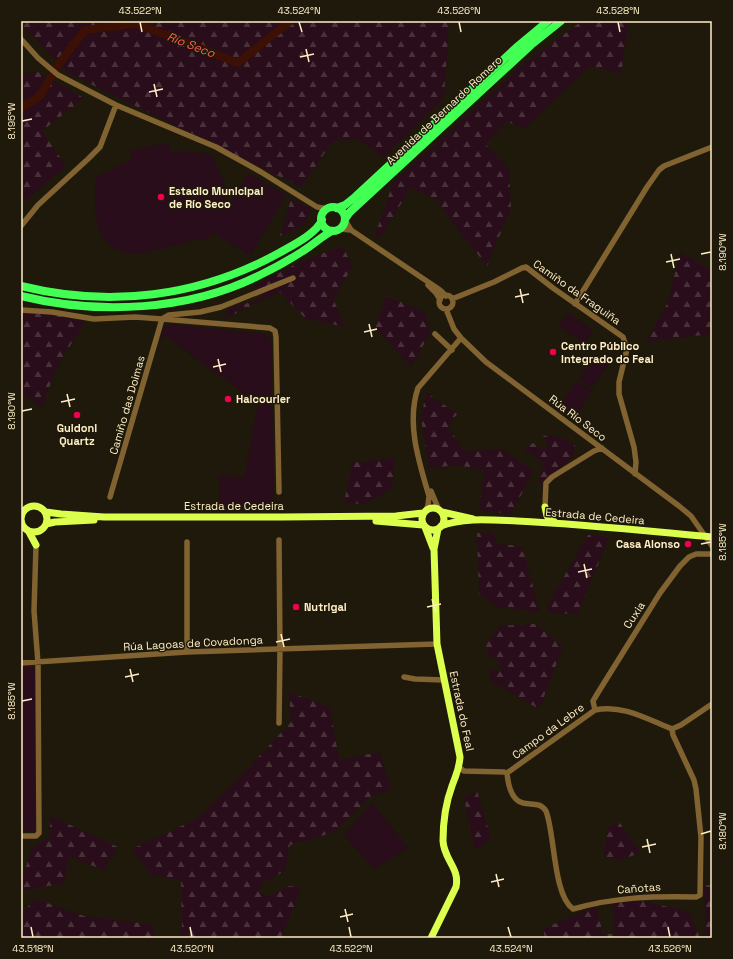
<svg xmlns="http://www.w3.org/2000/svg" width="733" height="959" viewBox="0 0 733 959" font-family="'Space Grotesk',sans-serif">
<defs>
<pattern id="forest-firs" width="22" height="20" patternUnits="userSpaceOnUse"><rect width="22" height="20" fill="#290d1a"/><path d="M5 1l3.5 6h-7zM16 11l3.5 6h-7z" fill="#49313a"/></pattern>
</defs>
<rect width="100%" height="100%" fill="#1e190a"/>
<path fill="#290d1a" d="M168,143L171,153L191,152L210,154C220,171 228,187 227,208L248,173L286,195L251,255L214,234L206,238L139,254C93,254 93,212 96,177L131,160L130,151Z
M568,313L593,331L584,344L559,326Z
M169,324L266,334L271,340L274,502L268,509H219V475L244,478L258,404L164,335L162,341L160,340C162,333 162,326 169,324Z
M596,355L609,364L592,388L579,379Z
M576,381L592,391L576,416L560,406Z
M21,665L31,666L35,670V829L34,831L21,830Z
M372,802L408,848L374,869L344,835Z"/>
<path fill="url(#forest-firs)" d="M33,21H449L444,98L383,158L358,139L333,141L301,187L68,73L22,25Z
M582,21H629L621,74L590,66L524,129L506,121L486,145L509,169L511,208L487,266L456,227L437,200L411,188L378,240L375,235L393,183L525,63Z
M38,72L84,98L42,131L66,166L21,205V74Z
M291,199L311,208L304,226L280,236Z
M342,246L353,266L333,299L346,327L306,319L280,292L224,319L228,309L264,298L254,286L298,263Z
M680,252L712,270V335L710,334L646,342L668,302Z
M386,296L425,312L430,333L411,367L375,327Z
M21,314H51L85,321L56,369L42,407L21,394Z
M426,392L457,414L448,426L463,451L502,449L534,471L511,514L479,510L484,470L457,465L429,468L421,419Z
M556,435L575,445L573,457L540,485L539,475L544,463L524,449L533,443L546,450L548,444L543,436Z
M396,458L391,489L365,504L344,503L352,463Z
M493,532L496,543L522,547L540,612L498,607L479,594L477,533Z
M588,535L609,537L578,614L550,613L547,606Z
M536,624L563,647L539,709L489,680V670L500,671V660L489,656L485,645L501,626Z
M289,692L330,707L339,760L380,752L391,790L371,796L335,832L290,845L285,871L264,882L258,892L268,896L287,886L302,887L281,938H179L182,928L181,881L150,874L132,849L196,819L237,780L291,722Z
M477,791L491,838L475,851L464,798Z
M51,816L118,847L104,870L69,857L64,883L21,891V876H23L32,848L49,838Z
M620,823L640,853L617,861L603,855L609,825Z
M704,885H712V938H706Z
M36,899L84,916L154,925L153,938H21V913Z
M639,900L689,912L700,938H545L543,929L596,906L603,934H615L612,903Z"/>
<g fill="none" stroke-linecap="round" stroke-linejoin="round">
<path stroke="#3d1005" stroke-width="8" d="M21,108L40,96L58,65L85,30L136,24L180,40L238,63L290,21"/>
<path stroke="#816231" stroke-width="5.5" d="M21,39L38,58L58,75L116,105L216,147L261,172L317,207L328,209
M345,220L351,230L440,290L446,296
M21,226L38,205L88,159L100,147L116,105
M340,229L351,230
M428,285L436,293L440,300
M439 302a7 7 0 1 1 14 0a7 7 0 1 1-14 0Z
M452,299L494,282L522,268L526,267L553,288L623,337L627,349L619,382V394L634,447L636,462L635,474
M575,304L647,187L659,170L664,166L712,147
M446,309L454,329L461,338L486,362L679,506L691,516L712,546
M21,310L52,312L94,319L135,317L162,319L169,315L200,312L221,307L293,278
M435,334L452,350
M431,491L439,510
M110,497L162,319L270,328L275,331L276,337L279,492
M545,507L546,483L552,477L594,451L602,448
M426,510L428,505L429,496C419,462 406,423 418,388L461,338
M187,542V652
M21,663L187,652L437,644
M404,677L415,679L444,680
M595,710L593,701L599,691L660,593L680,566L689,557L696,554H712
M279,723L280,649L279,540
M460,768L464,771L504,772L507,773L595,710C622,704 647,719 672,729L681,725L712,704
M507,773C508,784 511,800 523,803C532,805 540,802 546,811C555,834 553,895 573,909C616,897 652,896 696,897L700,895L701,837L696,789L694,780L673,735L672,729
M21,836H36L39,833L38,663L34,611L36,545"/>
<path stroke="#dcff4e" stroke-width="7" d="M21 519a13 13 0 1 1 26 0a13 13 0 1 1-26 0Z
M545,507L547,516L556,523
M422 519a11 11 0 1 1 22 0a11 11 0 1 1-22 0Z
M46,512L61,514L104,517H282L396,516L423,513
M442,512L473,519
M376,521L423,525
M46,524L55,522L94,520
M441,526C463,517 493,520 517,521C582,524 647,531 712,537
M425,527L433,548
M29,532L36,545
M431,938L456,887C460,868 444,860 443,841C443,824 446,802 452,786C456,774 459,771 460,757L437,644L434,549L438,529"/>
<path stroke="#42ff54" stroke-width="8" d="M321 219a12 12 0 1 1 24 0a12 12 0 1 1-24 0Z
M337,208L345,205L355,197L518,46L548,21
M345,219L350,212L531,45L561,21
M21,286C110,308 199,297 279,253C293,245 316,234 322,220
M21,296C98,315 189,311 260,275C275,268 289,260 303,251C313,245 322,236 332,231"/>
</g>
<path fill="none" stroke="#ffeec7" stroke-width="1.5" d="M140,22L142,32M299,22L302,32M459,22L461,32M618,22L620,32M306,49L309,62M300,57L314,54M154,84L157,97M149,92L163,89M22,121L32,119M671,254L674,268M701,254L711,252M666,262L680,259M520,289L523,303M515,297L529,294M369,324L372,337M364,332L377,329M218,359L221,372M213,367L226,364M67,394L70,407M61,402L75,399M22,411L32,409M701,544L711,542M584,564L587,578M578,572L592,569M432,599L436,612M427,607L441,604M281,634L284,647M276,642L290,639M130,669L133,682M125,677L139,674M22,701L32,699M701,834L711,831M647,839L650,853M642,847L656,844M496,874L499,887M491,882L504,879M345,909L348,922M340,917L353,914M31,927L33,937M190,927L192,937M349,927L351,937M508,927L511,937M668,927L670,937"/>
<g fill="#f2004f" stroke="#1e190a" stroke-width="1.5">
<circle cx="161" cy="197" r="4"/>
<circle cx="553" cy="352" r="4"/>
<circle cx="228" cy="399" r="4"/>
<circle cx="77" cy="415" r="4"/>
<circle cx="688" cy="544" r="4"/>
<circle cx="296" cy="607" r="4"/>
</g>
<g text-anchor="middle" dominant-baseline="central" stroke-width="3" stroke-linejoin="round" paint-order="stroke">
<g font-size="11" fill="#ffeec7" stroke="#1e190a">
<text transform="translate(444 110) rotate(-43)">Avenida de Bernardo Romero</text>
<text transform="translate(577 292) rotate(35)">Camiño da Fraguiña</text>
<text transform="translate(127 405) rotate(-74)">Camiño das Doimas</text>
<text transform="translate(578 418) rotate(37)">Rúa Río Seco</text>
<text x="234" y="506">Estrada de Cedeira</text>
<text transform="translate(595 516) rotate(5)">Estrada de Cedeira</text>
<text transform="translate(634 615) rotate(-57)">Cuxia</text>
<text transform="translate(193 643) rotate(-3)">Rúa Lagoas de Covadonga</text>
<text transform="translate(462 711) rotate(78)">Estrada do Feal</text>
<text transform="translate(548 731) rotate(-36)">Campo da Lebre</text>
<text transform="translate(639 888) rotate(-4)">Cañotas</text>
</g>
<g font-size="11" font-weight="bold" fill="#ffeec7" stroke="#1e190a" text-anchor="start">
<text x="169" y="191">Estadio Municipal<tspan x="169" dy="13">de Río Seco</tspan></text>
<text x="561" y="346">Centro Público<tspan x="561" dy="13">Integrado do Feal</tspan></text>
<text x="236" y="399">Halcourier</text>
<text x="77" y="428" text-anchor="middle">Guidoni<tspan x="77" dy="13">Quartz</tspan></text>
<text x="680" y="544" text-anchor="end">Casa Alonso</text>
<text x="304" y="607">Nutrigal</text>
</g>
<g font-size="12" font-style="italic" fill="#ff5b55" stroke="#1e190a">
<text transform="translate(191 45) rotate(21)">Río Seco</text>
</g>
</g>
<rect width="733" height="959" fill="none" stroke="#1e190a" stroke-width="44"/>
<rect x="22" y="22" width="689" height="915" fill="none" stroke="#ffeec7" stroke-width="1.5"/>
<g font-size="10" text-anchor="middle" fill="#ffeec7">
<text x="140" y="14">43.522°N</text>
<text x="299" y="14">43.524°N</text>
<text x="459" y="14">43.526°N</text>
<text x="618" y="14">43.528°N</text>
<text transform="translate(11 121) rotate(-90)" y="4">8.195°W</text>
<text transform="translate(722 252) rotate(-90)" y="4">8.190°W</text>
<text transform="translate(11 411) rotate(-90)" y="4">8.190°W</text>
<text transform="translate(722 542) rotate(-90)" y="4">8.185°W</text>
<text transform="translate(11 701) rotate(-90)" y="4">8.185°W</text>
<text transform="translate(722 831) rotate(-90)" y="4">8.180°W</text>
<text x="33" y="952">43.518°N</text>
<text x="192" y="952">43.520°N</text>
<text x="351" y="952">43.522°N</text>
<text x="511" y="952">43.524°N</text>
<text x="670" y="952">43.526°N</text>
</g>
</svg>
